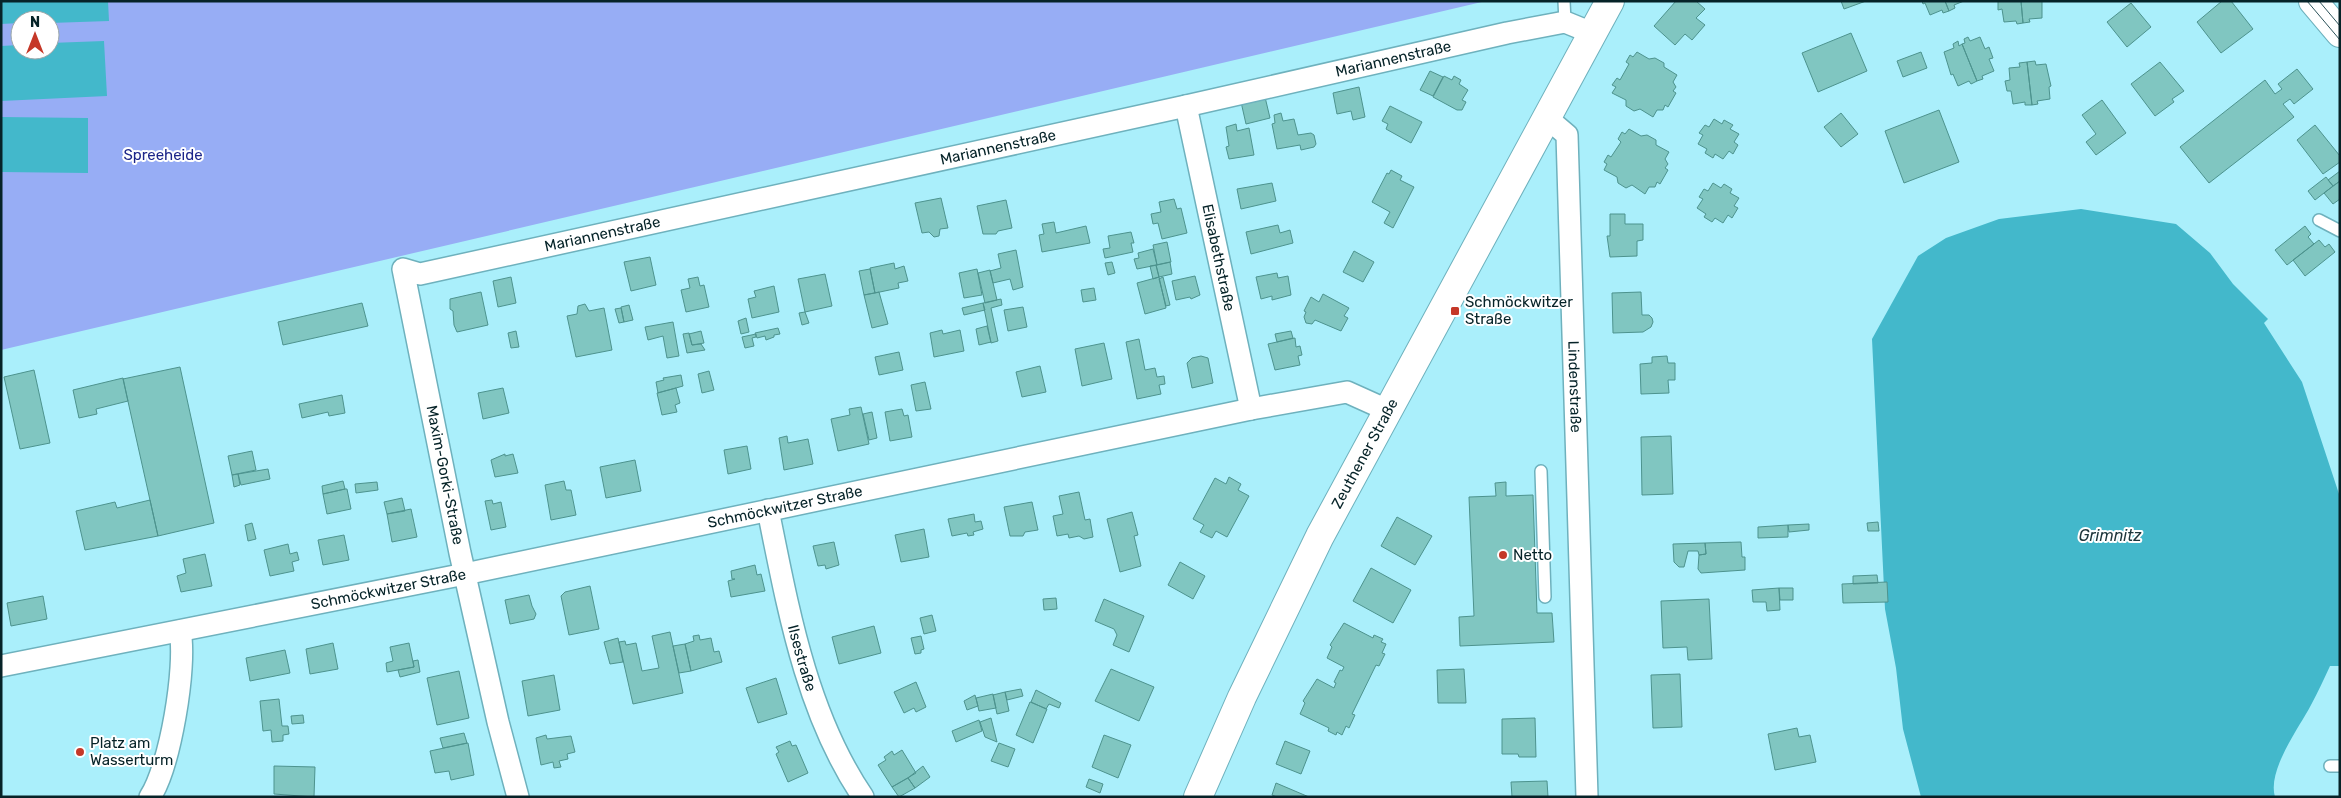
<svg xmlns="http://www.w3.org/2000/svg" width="2341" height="798" viewBox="0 0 2341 798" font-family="Rubik,sans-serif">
<rect width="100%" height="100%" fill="#aaeffb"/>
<path fill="#97adf5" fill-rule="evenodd" d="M1,1H1486L1,350ZM20,20H50V50H20Z"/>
<path fill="#43b8cb" d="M1,1H108L109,21L50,23V20H20V23L1,24Z
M104,41L107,96L1,101V46L20,45V50H50V43Z
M1,117L88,118V173L1,172Z
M2081,209L2176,224L2210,253L2233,284L2268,319L2264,323L2302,382L2340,497V666H2330C2324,679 2318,692 2311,705C2299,728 2267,770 2275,797H1921L1903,729L1896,668L1885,609L1872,339L1918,256L1946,238L1999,219Z"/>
<path fill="#80c6c1" stroke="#4d938e" d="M1676,1H1696L1705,9L1696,18L1705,25L1692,40L1685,34L1675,45L1654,26Z
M1841,1H1866L1844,9Z
M1922,1H1945L1949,11L1943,13L1942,10L1930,15L1925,3L1923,4Z
M1945,1H1964L1954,5L1955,8L1949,11Z
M1998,1H2021L2023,23L2017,24L2016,21L2004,22L2002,9L1998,10Z
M2021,1H2042V18L2029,19L2030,22L2023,23Z
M2222,1H2231L2253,29L2221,53L2197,22Z
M2131,3L2151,27L2127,47L2107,22Z
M1851,33L1867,71L1818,92L1802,53Z
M1968,37L1970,41L1980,37L1985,49L1989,47L1993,58L1989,59L1994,71L1982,76L1983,79L1977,81L1962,44L1965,43L1964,39Z
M1958,41L1959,46L1962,44L1977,81L1971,84L1969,81L1958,86L1953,74L1951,75L1944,52L1954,48L1953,44Z
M1637,52L1649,59L1655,58L1664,63V67L1677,75L1673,82L1676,87L1673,91L1676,93L1668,107L1665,105L1663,110H1657L1653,117L1640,109L1634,111L1626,106V100L1612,93L1616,87L1612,85L1617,78L1620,80L1629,64L1626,62L1630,55L1633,57Z
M1921,52L1927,68L1903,77L1897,61Z
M2035,61L2036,65L2046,64L2051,86L2049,87L2050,99L2037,101L2038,104L2032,105L2027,62Z
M2027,62L2032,105H2025V102L2013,104L2011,91H2007L2005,81L2010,80L2009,68L2020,67L2019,63Z
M2160,62L2184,91L2172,99L2174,102L2155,116L2131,84Z
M2297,69L2313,89L2294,104L2290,99L2283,104L2294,117L2209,183L2180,147L2265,80L2275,94L2282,89L2278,84Z
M1430,71L1443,77L1433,96L1420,90Z
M1444,76L1452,80L1454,76L1461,80L1459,84L1468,90L1462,100L1466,102L1462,110H1457L1433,97Z
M1359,87L1365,117L1353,120L1351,111L1337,114L1333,93Z
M1265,97L1270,118L1246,124L1241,102Z
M2102,100L2126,133L2096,155L2086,142L2096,134L2082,115Z
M1390,106L1422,122L1411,143L1386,129L1388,124L1382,121Z
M1939,110L1959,162L1904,183L1885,131Z
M1281,113L1283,121L1294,119L1298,135L1311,133L1314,135L1316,144L1314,147L1301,150L1300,145L1277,149L1272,124L1275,123L1274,115Z
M1841,113L1858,134L1841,147L1824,127Z
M1714,119L1722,124L1724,120L1733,125L1730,129L1739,134L1734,142L1738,145L1733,154L1729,151L1723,159L1715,154L1713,158L1705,153L1707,149L1698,144L1703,135L1699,133L1705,125L1709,127Z
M1236,124L1237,131L1249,128L1254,155L1229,159L1226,147L1229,146L1226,127Z
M2315,125L2340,156V162L2323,174L2297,140Z
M1629,129L1641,136L1647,135L1656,140V145L1669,152L1665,159L1668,164L1665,168L1668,170L1660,184L1657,182L1655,187H1649L1645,194L1632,185L1626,188L1618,183L1617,177L1604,170L1607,164L1604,162L1608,155L1611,157L1621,142L1618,139L1622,132L1625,134Z
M1391,170L1402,176L1400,180L1414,187L1393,228L1384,223L1390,212L1372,202L1387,173L1389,174Z
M2340,171V181L2333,186L2328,180Z
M2326,177L2333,186L2315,200L2308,191Z
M2340,181V199L2333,204L2324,193Z
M1272,183L1276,201L1241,209L1237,189Z
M1713,183L1721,188L1724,184L1732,189L1730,193L1739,198L1734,206L1738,208L1732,218L1728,215L1723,223L1715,218L1712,222L1704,217L1706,214L1697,208L1703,199L1699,197L1704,189L1708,191Z
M941,198L948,228L940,229L939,236L934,237L929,232L922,233L915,203Z
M1174,199L1177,209L1181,208L1187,233L1162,239L1158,223L1153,224L1151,214L1161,212L1159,202Z
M1006,200L1012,228L998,231L996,234H983L977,206Z
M1610,214H1625V224H1643V240L1637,241V256L1610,257L1607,236H1610Z
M1054,222L1056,233L1086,226L1090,243L1042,252L1039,235L1044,234L1042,224Z
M1278,225L1280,233L1290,230L1293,243L1251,254L1246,232Z
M2305,226L2311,234L2308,237L2314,244L2287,265L2275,250Z
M1131,232L1134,243H1131L1133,252L1105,258L1103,249L1110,248L1108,236Z
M2319,240L2325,247L2329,244L2335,252L2305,276L2293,260Z
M1167,242L1171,262L1157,265L1153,245Z
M1153,249L1157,265L1137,269L1134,259L1139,258L1138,253Z
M1016,250L1023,287L1013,290L1010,279L993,283L990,271L1001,268L998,254Z
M1354,251L1374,262L1363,282L1343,272Z
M650,257L656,285L631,291L624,262Z
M1112,262L1115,273L1108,275L1105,263Z
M1170,262L1172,274L1159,277L1156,265Z
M894,263L895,269L904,266L908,281L898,283L899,288L875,293L870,268Z
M1156,265L1159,277L1153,279L1150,266Z
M870,269L875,293L864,295L859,271Z
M977,269L982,295L964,298L959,273Z
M990,270L997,300L985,303L978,273Z
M1277,273L1278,278L1288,276L1291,295L1272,300V296L1261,299L1256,277Z
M825,274L832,306L805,312L798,279Z
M1195,276L1200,295L1191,299L1190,297L1176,300L1172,281Z
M511,277L516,303L498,307L493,281Z
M698,277L700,286L704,285L709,307L686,312L681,290L690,288L688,279Z
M1159,277L1166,308L1145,314L1137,283Z
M1163,277L1170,305L1166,306L1159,279Z
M774,286L779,312L752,318L748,299L756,297L754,291Z
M1094,288L1096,300L1083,302L1081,290Z
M481,292L488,325L457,332L454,325L453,311L450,309V299Z
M879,292L888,324L872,328L864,295Z
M1641,292L1642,315H1649L1652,318L1653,322L1651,327L1643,332L1613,333L1612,293Z
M1323,294L1349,308L1344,316L1348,318L1341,331L1315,320L1312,324L1306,323L1304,317L1306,312L1304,311L1311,297L1319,302Z
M1001,299L1002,305L991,308L998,341L991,343L983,303Z
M362,303L368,326L283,345L278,322Z
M983,303L985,310L964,315L962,308Z
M585,304L589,311L604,308L612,350L576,357L567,316L577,314L578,306Z
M629,305L633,320L624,322L621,307Z
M1023,307L1027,327L1008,331L1004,310Z
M621,308L624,322L619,323L615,309Z
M805,312L809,323L802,325L799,313Z
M746,318L749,332L741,334L738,321Z
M673,322L679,356L667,358L663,336L648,340L645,327Z
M987,326L991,342L979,345L976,329Z
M778,328L780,334L774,335V337L766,340L765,336L757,338L755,333Z
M942,330L943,334L960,330L964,351L934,357L930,333Z
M516,331L519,347L511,348L508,333Z
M701,331L704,343L692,345L689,334Z
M1291,331L1293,338L1277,342L1275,334Z
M683,334L689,333L692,345L701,344L705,350L687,353Z
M756,334V337L752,338L754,346L745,348L742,337Z
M1295,338L1296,347L1300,346L1302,355L1298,356L1300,365L1275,370L1268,344Z
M1139,339L1145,370L1155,368L1157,377L1164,376L1165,384L1159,385L1161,394L1137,399L1126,342Z
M1104,343L1112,379L1082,386L1075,349Z
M899,352L903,370L879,375L875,357Z
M1201,356L1208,358L1213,383L1192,388L1187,363L1192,358Z
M1667,356L1668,363H1675V380H1668L1669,393L1641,394L1640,364L1652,363V357Z
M1040,366L1046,392L1022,397L1016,372Z
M180,367L214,523L158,536L123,379Z
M34,370L50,443L20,449L4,377Z
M709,371L714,390L702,393L698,374Z
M681,375L683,386L658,393L656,382L664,380L663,378Z
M123,378L128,401L96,409L97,414L79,418L73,390Z
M925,382L931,409L916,411L911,385Z
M503,388L509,413L483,419L478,393Z
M676,388L680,403L675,405L677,412L662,415L657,393Z
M342,395L345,413L329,416L328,412L302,418L299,404Z
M861,407L869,444L838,451L831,419L850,415L849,409Z
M902,409L904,416L908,415L912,437L890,441L885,412Z
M872,412L877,438L869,440L863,414Z
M787,436L788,443L808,439L813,464L784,470L779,438Z
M1671,436L1673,494L1642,495L1641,437Z
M747,446L751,469L728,474L724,450Z
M252,451L256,470L232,475L228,456Z
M505,454V456L513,454L518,473L495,477L491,460Z
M635,460L641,491L606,498L600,467Z
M268,469L270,479L241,485L238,474Z
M238,474L240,485L234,487L232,475Z
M1229,477L1241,484L1238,490L1249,496L1227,537L1216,531L1212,538L1200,532L1204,525L1193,519L1215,478L1226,484Z
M343,481L345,489L323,494L322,486Z
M564,481L566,490H571L576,515L551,520L545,485Z
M377,482L378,490L356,493L355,484Z
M1506,482V496L1533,495L1537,613H1552L1554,642L1460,646L1459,617L1474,616L1469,497L1496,496L1495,483Z
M345,489H347L351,509L327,514L323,494Z
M1079,492L1085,520L1090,519L1093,537L1084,539L1079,536L1069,538L1068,534L1057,536L1053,516L1063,514L1059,496Z
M402,498L405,511L387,514L384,502Z
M150,500L158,536L85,550L76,511L115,502L117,508Z
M492,500L493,504L501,502L506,527L491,530L485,501Z
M1032,502L1038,530L1025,532L1023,536H1010L1004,507Z
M411,509L417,537L392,542L387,514Z
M1132,512L1138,535L1134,536L1141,566L1120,572L1107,519Z
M974,514L975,522L981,521L983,529L973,532L974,535L968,536L967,533L952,536L948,519Z
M1397,517L1432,536L1415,565L1381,546Z
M1878,522L1879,531H1868L1867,523Z
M252,523L256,539L248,541L245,525Z
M1809,524V530L1789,532L1788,525Z
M1788,525V537L1758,538V527Z
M924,529L929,557L901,562L895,535Z
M344,535L349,560L323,565L318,540Z
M834,542L839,565L826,569L825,565L818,566L813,546Z
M1741,542L1742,557H1745V570L1701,573L1698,569L1699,555L1706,554L1705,543Z
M1705,543L1706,554L1699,555L1698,551H1688L1684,567H1679L1674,562L1673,544Z
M288,544L290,554L297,552L299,560L292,562L294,571L270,576L264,550Z
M205,554L212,586L181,592L177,576L186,573L183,559Z
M1180,562L1205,576L1193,599L1168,585Z
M755,565L757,575L761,574L765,591L731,597L728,581L735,579H732L731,571Z
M1371,568L1411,590L1393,623L1353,601Z
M1877,575L1878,583L1853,584V576Z
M1887,582L1888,602L1843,603L1842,584Z
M590,586L599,629L569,635L561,596L565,592Z
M1779,588L1780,610L1767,611L1766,602H1753L1752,590Z
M1779,588H1793V600H1780Z
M529,595L532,606L536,614L534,619L510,624L505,600Z
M43,596L47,619L11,626L7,603Z
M1056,598L1057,609L1044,610L1043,599Z
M1104,599L1144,616L1129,652L1113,645L1117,635L1114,629L1095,621Z
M1709,599L1712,659L1688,660L1687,647L1663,648L1661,601Z
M932,615L936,631L924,634L920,618Z
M1344,623L1373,638L1374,635L1383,639L1381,642L1386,644L1382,653L1385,654L1379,666L1376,665L1354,710L1352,714L1355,715L1349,728L1346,726L1342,735L1337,732L1336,735L1328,731L1329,728L1300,714L1305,703L1303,701L1317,679L1334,688L1336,683L1334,682L1340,670L1342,671L1344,667L1327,658L1332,647L1330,645Z
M874,626L881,653L839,664L832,637Z
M670,632L683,693L633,704L619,642L625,641L626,645L636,643L642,671L659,668L652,636Z
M699,635L700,640L711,638L714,652L719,651L722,662L691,671L685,644L694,641L693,636Z
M921,636L924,649L921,650V653L915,654L911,638Z
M618,638L623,662L610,664L604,642Z
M333,643L338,669L310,674L306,649Z
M409,643L414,667L387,672L386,663L393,661L390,647Z
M685,644L691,671L679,673L673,646Z
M285,650L290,673L250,681L246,658Z
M418,660L420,672L400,677L398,670L414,667L413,661Z
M1111,669L1154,687L1139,721L1095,701Z
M1464,669L1466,703H1438L1437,670Z
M459,671L469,718L437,725L427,678Z
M1680,674L1682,727L1653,728L1651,675Z
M554,675L560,710L528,716L522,681Z
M776,678L787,714L758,723L746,688Z
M916,682L926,707L916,712L914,708L904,713L894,692Z
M1021,689L1023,696L1007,700L1005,692Z
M1036,690L1061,703L1059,708L1049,704L1046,709L1031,702Z
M1005,692L1009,711L997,714L993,695Z
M993,694L996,708L979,711L976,698Z
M975,695L978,706L967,710L964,701Z
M279,699L282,726H288L289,734L283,735V741L272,742L271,730L263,731L260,701Z
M1030,702L1047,709L1033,743L1016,735Z
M303,715L304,723L292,724L291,716Z
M991,718L997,742L985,737L980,722Z
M1535,718L1536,757H1519L1518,754H1502V719Z
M979,720L982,731L956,742L952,731Z
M1797,728L1799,737L1810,735L1816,762L1775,770L1768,734Z
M464,733L467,743L443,748L440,738Z
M546,735L547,739L571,736L575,752L567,754L568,759L559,761L561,767L554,768L553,762L541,765L536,738Z
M1104,735L1131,745L1118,778L1092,767Z
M790,741L792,746L796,745L808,773L788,782L776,754L779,752L776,747Z
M1285,741L1310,751L1301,774L1276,764Z
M468,743L474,775L451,780L449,771L435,773L430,751Z
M999,743L1015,749L1008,767L991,761Z
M902,750L916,773L892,787L878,765L886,760L884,757L892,751L894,755Z
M274,766L315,767L314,797L274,794Z
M923,766L930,777L915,788L908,778Z
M908,778L915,788L899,797L892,787Z
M1089,779L1103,784L1100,793L1086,787Z
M1547,781L1548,797H1512L1511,782Z
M1276,783L1309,797H1277L1272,795Z"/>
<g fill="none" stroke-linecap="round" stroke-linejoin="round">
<g stroke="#6eb1bd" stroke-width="14">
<path id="lane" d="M1564,1L1565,22
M2319,220L2340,231
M1541,471L1545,597
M2330,766H2340"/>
</g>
<g stroke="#6eb1bd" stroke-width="24">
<g id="street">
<path id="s1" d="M1186,106L1251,409"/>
<path id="s2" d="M1547,118L1567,135L1587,797"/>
<path id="s3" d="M768,510C788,608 806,713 863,797"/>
<path id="s4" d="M1,666L465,574L1251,409L1347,392L1387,410"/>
<path d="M150,797C170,767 187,666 180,631"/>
<path id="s5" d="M518,797L498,722L460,553L403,269L420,274L1186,106L1507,33L1565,22L1592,33"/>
</g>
</g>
<g stroke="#6eb1bd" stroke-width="30">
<g id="secondary">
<path d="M2313,1L2340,33"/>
<path id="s6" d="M1198,797L1242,697L1320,536L1610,1"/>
</g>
</g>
<use href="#lane" stroke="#fff" stroke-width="11"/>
<use href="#street" stroke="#fff" stroke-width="21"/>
<use href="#secondary" stroke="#fff" stroke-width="28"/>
<path stroke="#2e545b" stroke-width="1" d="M2307,1L2340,40
M2319,1L2340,26"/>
</g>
<g fill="#c53828" stroke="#fff" stroke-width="2">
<rect x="1450" y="306" width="10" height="10" rx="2.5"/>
<circle cx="1503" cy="555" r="5"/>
<circle cx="80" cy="752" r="5"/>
</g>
<g text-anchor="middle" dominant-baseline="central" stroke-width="4" stroke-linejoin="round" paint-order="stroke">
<g font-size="15" fill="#062328" stroke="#fff">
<text stroke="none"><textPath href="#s5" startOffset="1555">Mariannenstraße</textPath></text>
<text stroke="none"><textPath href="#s5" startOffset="1150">Mariannenstraße</textPath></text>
<text stroke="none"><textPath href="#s5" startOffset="745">Mariannenstraße</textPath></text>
<text stroke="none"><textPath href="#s1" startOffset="155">Elisabethstraße</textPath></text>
<text stroke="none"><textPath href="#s2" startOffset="278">Lindenstraße</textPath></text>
<text stroke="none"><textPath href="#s6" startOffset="382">Zeuthener Straße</textPath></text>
<text transform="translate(445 475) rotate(79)">Maxim-Gorki-Straße</text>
<text stroke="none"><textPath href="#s4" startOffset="800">Schmöckwitzer Straße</textPath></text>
<text stroke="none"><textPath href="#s4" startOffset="395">Schmöckwitzer Straße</textPath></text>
<text stroke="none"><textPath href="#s3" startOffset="152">Ilsestraße</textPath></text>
</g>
<g font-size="15" fill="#1d2689" stroke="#fff">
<text x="163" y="155">Spreeheide</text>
</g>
<g font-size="15" fill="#062328" stroke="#fff" text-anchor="start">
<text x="1465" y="302">Schmöckwitzer<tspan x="1465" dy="17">Straße</tspan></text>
<text x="1513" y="555">Netto</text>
<text x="90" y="743">Platz am<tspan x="90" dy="17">Wasserturm</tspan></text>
</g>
<g font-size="16" font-style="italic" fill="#1d363b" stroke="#fff">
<text x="2110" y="535">Grimnitz</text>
</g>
</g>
<rect width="2341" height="798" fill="none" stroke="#062328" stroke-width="5"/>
<g transform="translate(35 35)"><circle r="24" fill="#ffffff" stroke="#9ba7a9"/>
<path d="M0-4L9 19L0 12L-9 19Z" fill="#c53828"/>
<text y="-8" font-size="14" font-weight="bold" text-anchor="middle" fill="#062328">N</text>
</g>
</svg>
